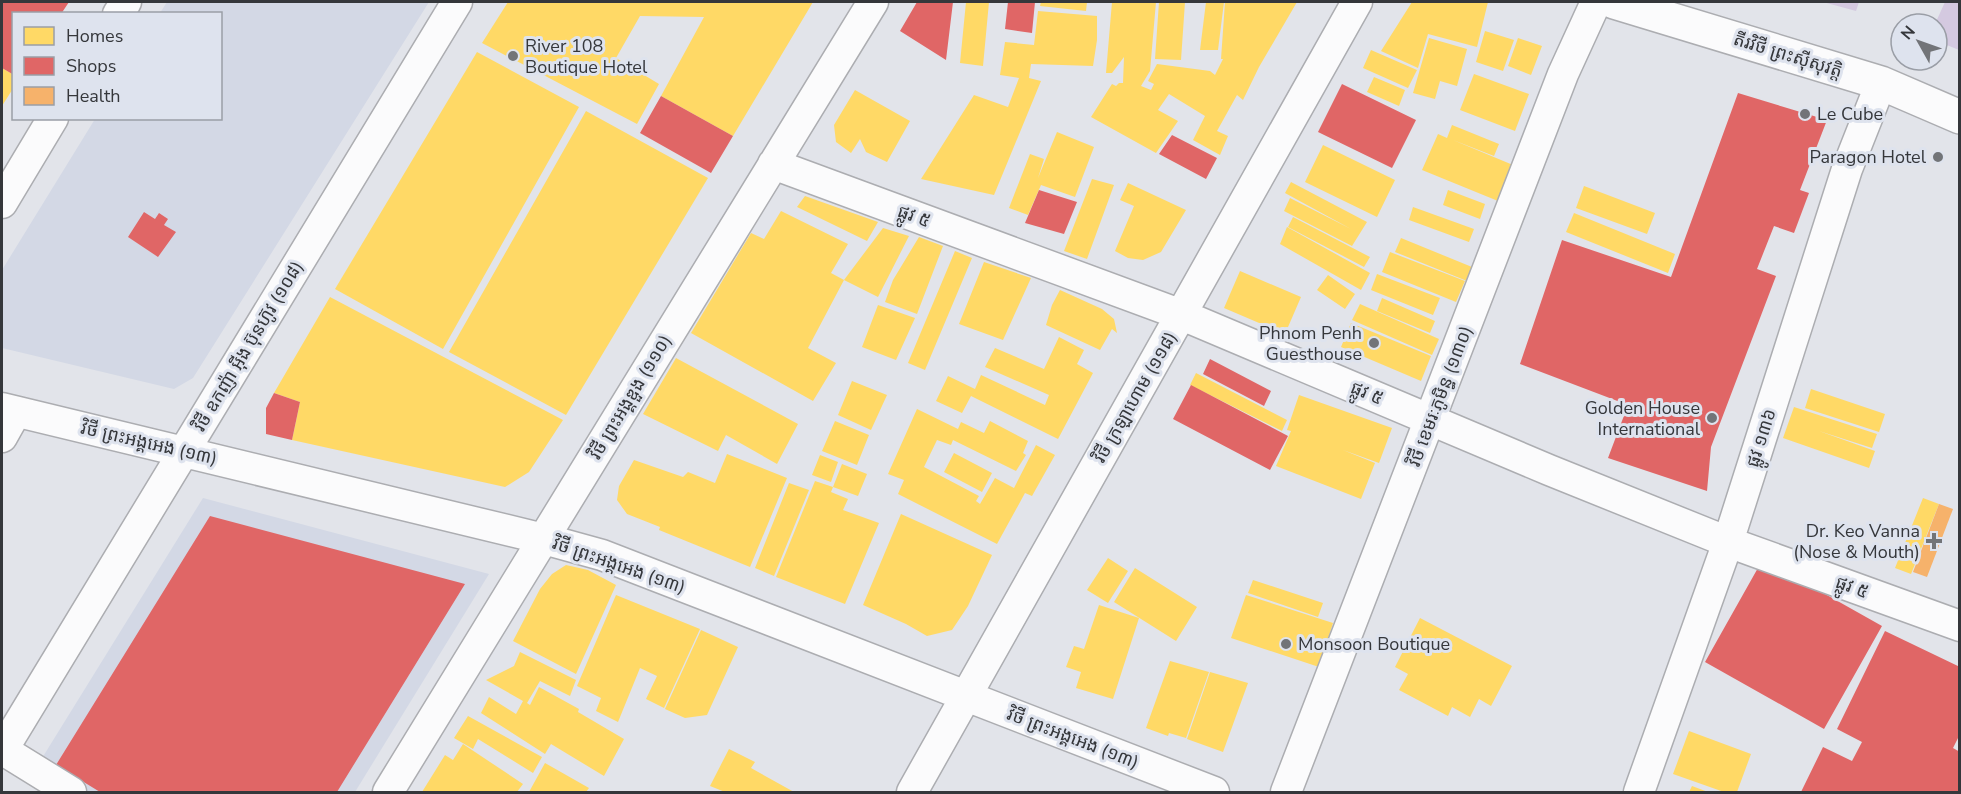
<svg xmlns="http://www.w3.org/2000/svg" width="1961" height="794" viewBox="0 0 1961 794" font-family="'Nunito Sans','Noto Sans Khmer',sans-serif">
<rect width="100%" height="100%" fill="#e2e4ea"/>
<path fill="#d3d8e5" d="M167,2H429L193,378L174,389L2,348V270L95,119L220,118V14L160,13Z
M203,498L489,574L355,792H88L39,763Z"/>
<path fill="#d4c9e0" d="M1823,2H1859L1856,11Z
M1945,2H1959V50L1937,41V24H1935Z"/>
<path fill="#ffd966" d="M508,2H813L733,136L661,96L704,17L640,16L616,58L659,84L637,124L482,43Z
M966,2H989L983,66L960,63Z
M1041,2H1087L1086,11L1040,6Z
M1112,2H1156L1150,71L1141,86L1151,90L1154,84L1148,81L1157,64L1210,71L1215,75L1223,59H1221L1225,2H1297L1259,67L1243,100L1237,95L1217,131L1228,136L1220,155L1193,140L1205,116L1169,94L1158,110L1178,121L1156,153L1091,117L1112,84L1116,86L1119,83H1123L1124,57L1112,73H1106Z
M1159,2H1185L1181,60L1155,59Z
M1206,2H1224L1218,50H1200Z
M1412,2H1488L1477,47L1428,34L1418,68L1381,51Z
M1038,11L1097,16V40L1093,66L1031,64L1029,78L1041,81L994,195L921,179L974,95L1008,107L1019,78L1000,75L1005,42L1034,45Z
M1485,31L1514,40L1503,71L1476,62Z
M1429,38L1467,49L1457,86L1440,81L1435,99L1413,93Z
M1518,38L1542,46L1531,75L1508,66Z
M1371,50L1417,70L1408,88L1363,68Z
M477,52L579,107L443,349L335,289Z
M2,68L14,75V87L2,106Z
M1474,74L1529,94L1515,131L1460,110Z
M1374,77L1405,90L1399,106L1367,92Z
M855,90L910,121L887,162L866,152L860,139L851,153L836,142L834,125Z
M586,111L708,178L566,415L449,352Z
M1452,125L1499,144L1494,156L1453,140L1513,165L1498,201L1422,170L1438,134L1447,138Z
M1057,132L1094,147L1075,197L1041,185L1028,215L1009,208L1030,154L1044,159L1038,178Z
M1323,145L1395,180L1377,217L1305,182Z
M1092,179L1114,185L1087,259L1064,251Z
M1291,182L1367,222L1352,246L1284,211L1290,198L1351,229L1285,193Z
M1128,183L1186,210L1161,252L1143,260L1128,258L1115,251L1134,206L1120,200Z
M1584,186L1655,213L1647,234L1576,208Z
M1448,190L1485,204L1480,219L1443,205Z
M805,196L878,222L867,241L797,207Z
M1413,207L1474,229L1469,242L1409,220Z
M781,211L848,244L831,273L844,280L808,348L836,363L813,401L691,333L751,233L764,239Z
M1574,213L1675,254L1668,273L1566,232Z
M1293,217L1370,257L1364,267L1288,227Z
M1287,227L1370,273L1361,290L1280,244Z
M883,228L909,236L878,297L844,280Z
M919,237L943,246L917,314L885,302L893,280Z
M1401,238L1472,267L1467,281L1395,252Z
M955,251L972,258L925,370L908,363Z
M1390,252L1465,281L1456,302L1382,272Z
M984,262L1031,278L1003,340L959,324Z
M1240,271L1301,297L1285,334L1224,308Z
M1377,274L1440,298L1433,315L1371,290Z
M1328,275L1355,294L1345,309L1317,290Z
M1060,290L1102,309L1114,319L1117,333L1112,329L1100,350L1046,325L1052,305Z
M330,297L563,420L529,472L505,487L292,440L300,402L274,393Z
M1382,298L1435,321L1430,333L1377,311Z
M1360,304L1439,339L1432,355L1352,320Z
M878,305L915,318L896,360L862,347Z
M1351,323L1431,356L1421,381L1341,347Z
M1059,337L1084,350L1077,364L1093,373L1058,439L971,396L962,413L936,401L948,376L975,389L981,375L1045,405L1049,395L985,367L995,348L1044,369Z
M676,358L798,424L777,464L726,435L718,451L643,414Z
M1196,373L1287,420L1282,431L1190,385Z
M852,381L887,395L871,430L838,415Z
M1811,389L1885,414L1879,432L1805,408Z
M1299,395L1392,428L1379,463L1343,450L1375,463L1361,499L1276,466L1291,431L1287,430Z
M1794,407L1877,434L1872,448L1819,431L1875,451L1869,468L1783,438Z
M917,409L958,429L961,422L984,433L990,421L1028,441L1023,453L1026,455L1016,471L953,440L951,445L937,440L924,467L979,496L976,501L980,504L995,478L1014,488L1036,445L1055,455L1032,496L1025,493L997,544L898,494L904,480L888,474Z
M835,421L869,435L857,465L822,451Z
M954,453L992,473L982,492L944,472Z
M727,454L787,478L750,567L659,530L660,527L627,514L617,500L619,486L634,460L683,477L688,472L715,483Z
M820,455L838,462L831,482L812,475Z
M842,464L867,474L858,496L833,487Z
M815,481L833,487L831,492L848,499L843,510L879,523L845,604L776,577Z
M789,483L809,490L774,576L755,568Z
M1923,498L1939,504L1911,574L1895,568Z
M901,514L992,555L968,606L952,630L927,636L906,624L863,605Z
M1108,558L1128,571L1108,603L1087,590Z
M566,565L588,570L616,585L576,674L513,641L540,589L552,574Z
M1135,568L1197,607L1176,641L1114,602Z
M1253,580L1323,603L1318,617L1248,593Z
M616,595L700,629L664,708L646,699L657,676L640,668L618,722L596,711L601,698L577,686Z
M1246,595L1333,623L1319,667L1231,638Z
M1099,605L1139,618L1113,699L1076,688L1081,672L1066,667L1074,646L1084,649Z
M1420,618L1512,666L1491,706L1479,699L1470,717L1452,707L1448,716L1399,690L1408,674L1395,667Z
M701,630L738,647L707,715L685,718L665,709Z
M520,652L576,680L570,696L540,681L527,703L530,705L539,687L579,709L578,712L624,739L604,776L551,744L545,754L481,713L489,697L516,714L523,701L486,680L514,666Z
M1170,661L1209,672L1186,738L1169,733L1168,736L1146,728Z
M1210,672L1248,683L1223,752L1187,739Z
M468,716L542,757L533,773L478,739L473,749L454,738Z
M1689,731L1751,754L1737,792H1724L1673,774Z
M463,744L523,784L517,792H422L445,755L453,760Z
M729,749L755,762L751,768L794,792H725L710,786Z
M545,763L589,788L586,792H529Z
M1692,786L1708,792H1689Z"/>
<path fill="#e06666" d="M2,2H69L61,14H14V75L2,68Z
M917,2H953L946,60L900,31Z
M1008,2H1035L1032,33L1005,29Z
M1342,84L1416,120L1392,168L1318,132Z
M1738,93L1827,120L1800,190L1809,193L1794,233L1774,226L1757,269L1776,276L1711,447L1707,491L1608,458L1628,405L1520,364L1562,240L1671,277Z
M661,96L733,136L711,173L640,133Z
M1172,135L1217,158L1206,179L1159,154Z
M1039,190L1077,202L1064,234L1025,223Z
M144,212L155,219L159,213L168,219L164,225L176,232L158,257L128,237Z
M1210,359L1271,391L1264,406L1203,374Z
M1191,385L1288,436L1270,470L1173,419Z
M274,393L300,402L292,440L266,434V408Z
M210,516L465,584L337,792H100L56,765Z
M1763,559L1882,626L1824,729L1705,662Z
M1885,631L1960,667V738H1958L1953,748L1960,752V792H1801L1823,747L1852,761L1862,742L1837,729Z"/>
<path fill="#f6b26b" d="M1939,504L1953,509L1927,577L1913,572Z"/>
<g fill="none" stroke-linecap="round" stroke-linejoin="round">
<g stroke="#acadb1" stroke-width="33">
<path id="minor" d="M118,14L126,2
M773,164L1182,315L1549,470L1728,542L1960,626
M2,203L53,118
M2,408L544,539L602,555L1214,792
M2,437L16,412
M3,750L71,792
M2,751L457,2
M388,792L873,2
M912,792L1357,2
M1286,792L1563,74L1596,2
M1639,792L1728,542L1847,169L1881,83"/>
</g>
<g stroke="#acadb1" stroke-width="36">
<path id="major" d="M1614,2L1881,83L1960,117"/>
</g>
<use href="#minor" stroke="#fbfbfc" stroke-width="30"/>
<use href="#major" stroke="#fbfbfc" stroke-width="33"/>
</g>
<g fill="#727478" stroke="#dee3ee" stroke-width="2">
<circle cx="513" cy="56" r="6"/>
<circle cx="1805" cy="114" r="6"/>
<circle cx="1938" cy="157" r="6"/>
<circle cx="1374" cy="343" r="6"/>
<circle cx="1712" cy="418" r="6"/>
<path d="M1931 532h6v6h6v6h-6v6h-6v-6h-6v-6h6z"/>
<circle cx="1286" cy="644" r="6"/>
</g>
<g text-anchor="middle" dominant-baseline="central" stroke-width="6" stroke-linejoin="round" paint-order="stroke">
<g font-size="18" fill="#35373b" stroke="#dee3ee" text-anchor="end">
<text x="525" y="46" text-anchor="start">River 108<tspan x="525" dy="21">Boutique Hotel</tspan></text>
<text x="1817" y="114" text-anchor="start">Le Cube</text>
<text x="1926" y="157">Paragon Hotel</text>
<text x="1362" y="333">Phnom Penh<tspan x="1362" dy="21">Guesthouse</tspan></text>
<text x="1700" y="408">Golden House<tspan x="1700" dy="21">International</tspan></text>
<text x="1920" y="531">Dr. Keo Vanna<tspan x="1920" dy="21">(Nose &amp; Mouth)</tspan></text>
<text x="1298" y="644" text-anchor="start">Monsoon Boutique</text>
</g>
<g font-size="18" fill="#35373b" stroke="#dee3ee">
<text transform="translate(1788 55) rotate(17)">តីរវិថី ព្រះស៊ីសុវត្តិ</text>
<text transform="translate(914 216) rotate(20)">ផ្លូវ ៥</text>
<text transform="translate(248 346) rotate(-59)">វិថី ឧកញ៉ា អ៊ីង ប៊ុនហ៊ូវ (១០៨)</text>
<text transform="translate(1367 393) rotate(23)">ផ្លូវ ៥</text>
<text transform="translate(1440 396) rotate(-69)">វិថី ខេមរៈភូមិន្ធ (១៣០)</text>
<text transform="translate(630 397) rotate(-59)">វិថី ព្រះអង្គឌួង (១១០)</text>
<text transform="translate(1135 397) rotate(-60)">វិថី ក្រឡាហោម (១១៨)</text>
<text transform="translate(1761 438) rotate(-72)">ផ្លូវ ១៣៦</text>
<text transform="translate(149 443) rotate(13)">វិថី ព្រះអង្គអេង (១៣)</text>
<text transform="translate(619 565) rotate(19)">វិថី ព្រះអង្គអេង (១៣)</text>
<text transform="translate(1852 587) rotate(20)">ផ្លូវ ៥</text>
<text transform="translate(1073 738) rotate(21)">វិថី ព្រះអង្គអេង (១៣)</text>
</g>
</g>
<rect width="1961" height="794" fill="none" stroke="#35373b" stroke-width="6"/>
<rect x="12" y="12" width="210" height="108" fill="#dee3ee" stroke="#9a9ea6" stroke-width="1.5"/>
<rect x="24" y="27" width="30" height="18" fill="#ffd966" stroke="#9a9ea6" stroke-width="1.5"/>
<text x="66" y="42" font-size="18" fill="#35373b">Homes</text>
<rect x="24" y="57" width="30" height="18" fill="#e06666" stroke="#9a9ea6" stroke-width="1.5"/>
<text x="66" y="72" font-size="18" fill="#35373b">Shops</text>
<rect x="24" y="87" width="30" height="18" fill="#f6b26b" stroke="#9a9ea6" stroke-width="1.5"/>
<text x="66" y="102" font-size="18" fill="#35373b">Health</text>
<g transform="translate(1919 42) rotate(310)"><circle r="28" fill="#dee3ee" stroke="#9a9ea6" stroke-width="1.5"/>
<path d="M0-4.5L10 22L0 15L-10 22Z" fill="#727478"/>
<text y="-9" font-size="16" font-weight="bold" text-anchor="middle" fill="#35373b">N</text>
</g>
</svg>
